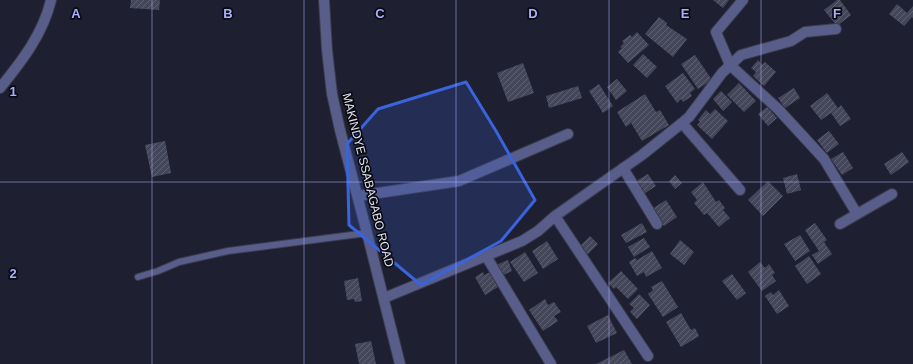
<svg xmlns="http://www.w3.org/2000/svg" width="913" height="364" viewBox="0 0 913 364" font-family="Arial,sans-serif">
<defs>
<pattern id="building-hatch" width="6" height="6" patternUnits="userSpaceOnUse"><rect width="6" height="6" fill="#44465a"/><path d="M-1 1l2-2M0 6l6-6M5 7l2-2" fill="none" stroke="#5f6172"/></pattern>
</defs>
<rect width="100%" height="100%" fill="#1e2032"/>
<path fill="url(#building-hatch)" d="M131,0H160L159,10L130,8Z
M713,0H729L723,8Z
M837,0H840L851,15L837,26L824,10Z
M897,4L907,13L913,6V18L912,17L904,26L889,14Z
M659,17L667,23L666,25L687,39L673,57L645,34Z
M637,32L649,45L628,63L618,52L622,48L620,47L624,43L622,41L630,35L632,37Z
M643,54L657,67L647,78L633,65Z
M695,55L712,80L698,89L681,64Z
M758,60L762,65L765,62L776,72L764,86L753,76L756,72L751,68Z
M523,63L534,93L508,102L497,73Z
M683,73L695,89L690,93L692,96L683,102L681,99L677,103L665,86Z
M617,79L627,91L616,100L607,87Z
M739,83L756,101L744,112L727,95Z
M599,84L613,106L603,113L589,91Z
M578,86L582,98L549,108L546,96Z
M794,88L800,98L785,108L778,98Z
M721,91L732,102L723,111L713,99Z
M827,93L838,108L841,105L851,119L840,126L831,113L821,120L810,106Z
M645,94L656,112L660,110L669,125L642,141L631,123L626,127L617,112Z
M767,107L777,118L768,126L758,114Z
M715,109L728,121L712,139L697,125L700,122L698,120L706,110L710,114Z
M829,131L839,144L827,153L817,140Z
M165,141L171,173L152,177L145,145Z
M843,152L853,168L842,175L831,159Z
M902,152L909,162L891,175L884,164Z
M648,174L656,186L644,194L636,181Z
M797,174L801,190L787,194L783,178Z
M675,175L682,183L675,189L669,181Z
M768,181L783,196L763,216L748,200Z
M703,182L716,202L719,200L725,208L723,210L730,218L719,227L707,213L704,215L694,203L697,200L691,192Z
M666,200L677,217L664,226L652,209Z
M642,223L647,232L626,243L621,235Z
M815,223L827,240L824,242L832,254L818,264L812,255L819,251L805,230Z
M800,235L810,251L795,261L784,244Z
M590,236L598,244L587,255L579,247Z
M644,238L650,247L634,257L628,247Z
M680,240L694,252L684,265L670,254Z
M547,241L558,259L543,269L532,251Z
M652,251L662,268L646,277L644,272L637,276L629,262L635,258L637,260Z
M525,252L538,273L524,282L510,262Z
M809,256L821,274L807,284L795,266Z
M508,260L512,271L501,276L496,265Z
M760,262L765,268L769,264L775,273L772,275L776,281L762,291L748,272Z
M621,271L638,289L628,299L616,287L614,289L608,283Z
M483,272L484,275L490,272L498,287L485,295L475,277Z
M732,274L746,293L737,300L722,281Z
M358,278L362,301L355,302L354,299L347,300L344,281Z
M662,281L678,307L663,317L648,294L653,290L651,287Z
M779,290L789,306L777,314L765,296L771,292L773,295Z
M639,294L650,305L637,319L630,312L634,308L629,304Z
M545,299L548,305L554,302L561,312L554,316L558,321L543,331L529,310Z
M681,313L691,330L695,328L699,336L681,347L666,322Z
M608,315L617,333L596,343L587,326Z
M371,341L376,364H359L355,344Z
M624,350L632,364H596Z"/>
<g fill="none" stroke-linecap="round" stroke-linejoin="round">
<g stroke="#393b4c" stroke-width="8">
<path id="service" d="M138,277L158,271L179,262L228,251L367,233"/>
</g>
<g stroke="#393b4c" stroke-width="12">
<path id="minor" d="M743,0L716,32L730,65L778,109L824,159L857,214
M0,88C22,61 43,34 51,0
M682,123L740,190
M623,168L657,224
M358,196L459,181L568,134
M555,216L648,356
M840,224L892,194
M486,256L551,364
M384,298L522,241L538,231L555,216L642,155L682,123L689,117L722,73L741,55L791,41L805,32L836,29"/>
</g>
<g stroke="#393b4c" stroke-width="12">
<path id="tertiary" d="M324,0L327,50L332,94L340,130L367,233L400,364"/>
</g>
<use href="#service" stroke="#585d89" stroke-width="6"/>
<use href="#minor" stroke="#585d89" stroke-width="10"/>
<use href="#tertiary" stroke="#585d89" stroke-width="10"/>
</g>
<path fill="#3a64db" fill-opacity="0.2" stroke="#3a64db" stroke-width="3" stroke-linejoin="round" d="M466,82L496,131L535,200L501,241L421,285L349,225L347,144L378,109Z"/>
<path fill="none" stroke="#a8b0fc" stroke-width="1" stroke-opacity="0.55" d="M152,0V364M304,0V364M456,0V364M609,0V364M761,0V364M0,182H913"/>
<g text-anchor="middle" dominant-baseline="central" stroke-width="3.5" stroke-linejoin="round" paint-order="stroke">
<g font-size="12" fill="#e1e3ef" stroke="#0a0a12">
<text transform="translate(368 180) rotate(76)">MAKINDYE SSABAGABO ROAD</text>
</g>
</g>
<g font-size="13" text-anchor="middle" font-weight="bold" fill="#a8b0fc" stroke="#0a0a12" stroke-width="3.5" stroke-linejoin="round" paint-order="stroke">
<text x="76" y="18">A</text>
<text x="228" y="18">B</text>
<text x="380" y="18">C</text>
<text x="533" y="18">D</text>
<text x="685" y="18">E</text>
<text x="837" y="18">F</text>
<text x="13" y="96">1</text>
<text x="13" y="278">2</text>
</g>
</svg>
